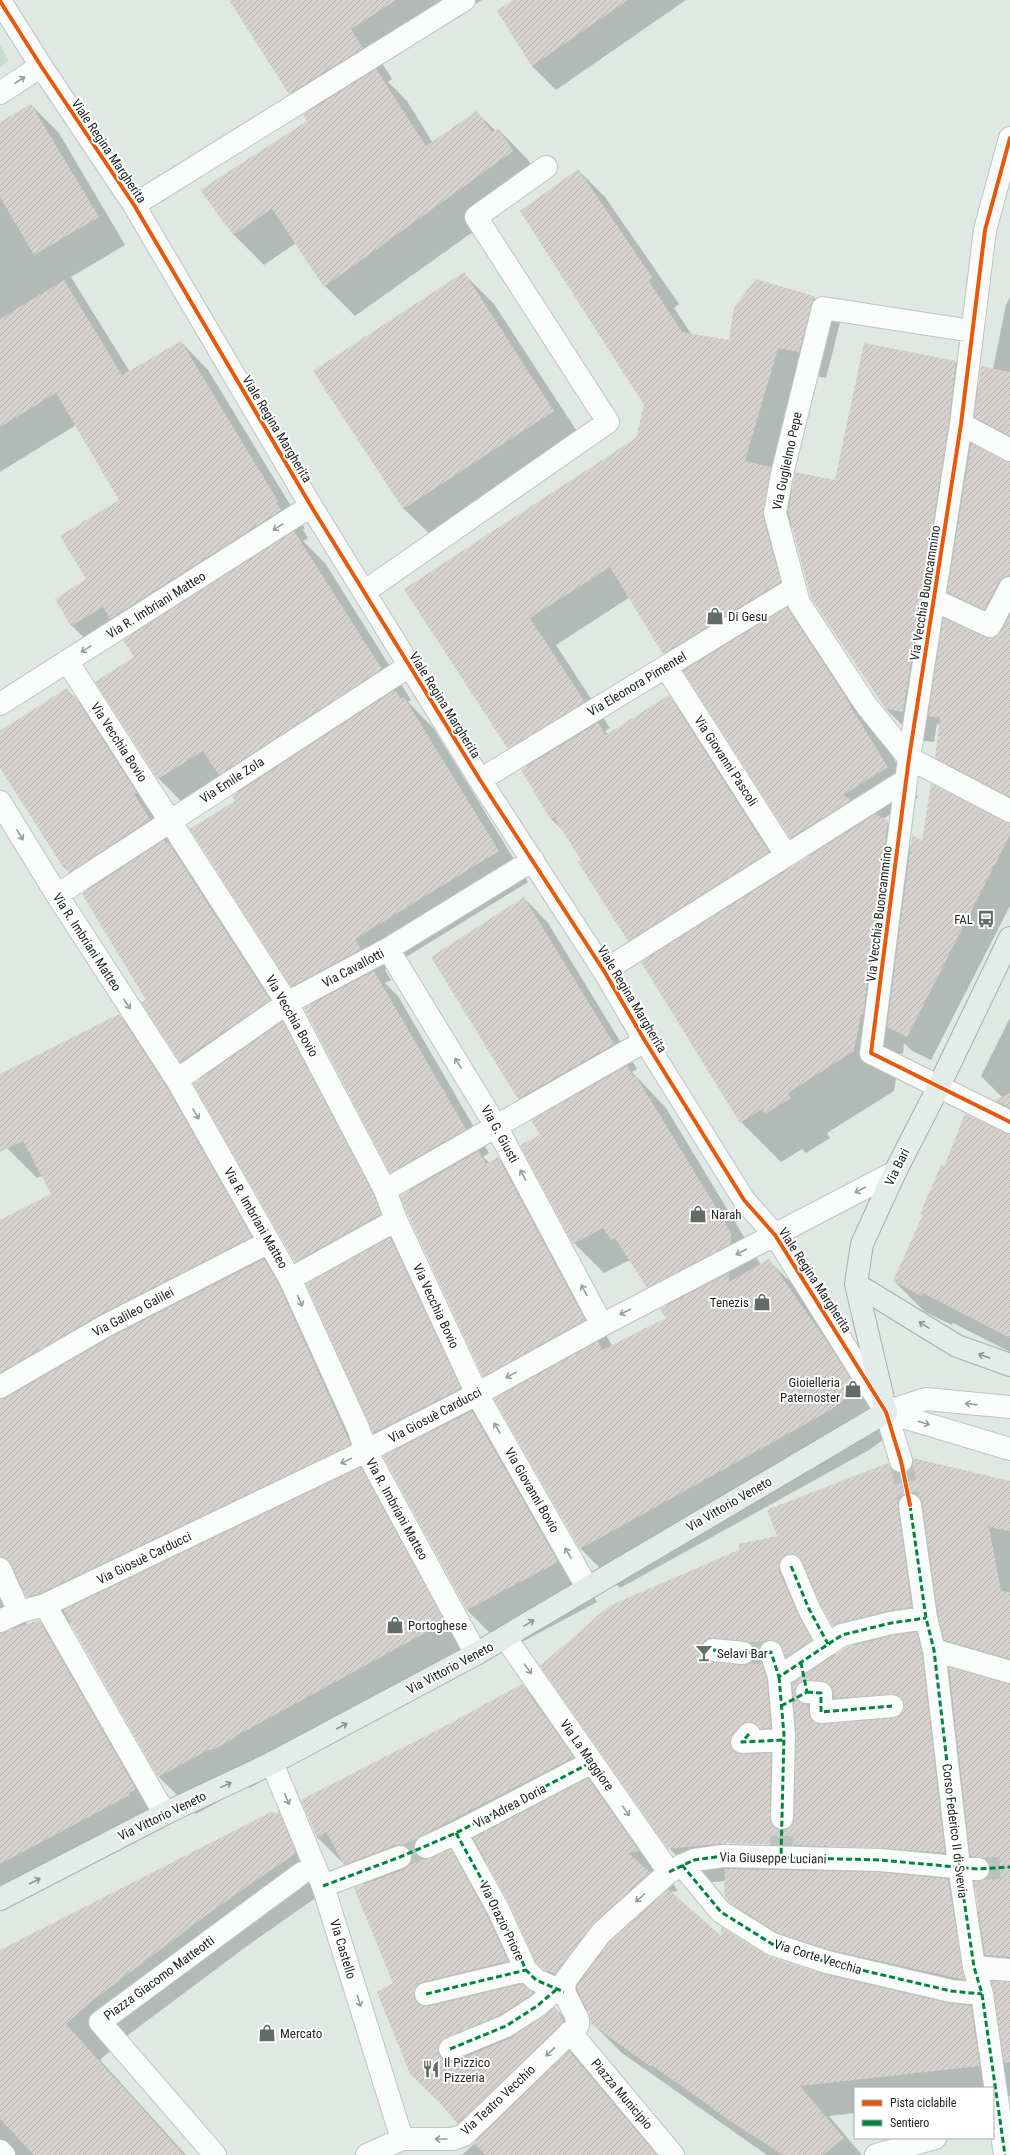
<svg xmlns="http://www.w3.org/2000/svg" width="1010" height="2155" viewBox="0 0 1010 2155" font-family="'Roboto Condensed',sans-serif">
<defs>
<pattern id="building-hatch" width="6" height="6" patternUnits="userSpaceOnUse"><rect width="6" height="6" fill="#d5d2cf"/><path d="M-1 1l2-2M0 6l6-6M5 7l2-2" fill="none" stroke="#b7b4b2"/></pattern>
</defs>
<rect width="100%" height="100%" fill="#e0e8e4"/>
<path fill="#cbdbd4" d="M0,45L9,61L0,67Z"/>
<path fill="#0003" fill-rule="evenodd" d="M230,0H482L380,60L392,79L388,82L407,101L433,143L477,113L496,131L498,129L528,160L543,182L355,316L325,286L296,243L264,265L233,234L308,121L309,112L290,93Z
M515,0H686L556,90L532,66L498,11Z
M31,105L59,133L125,245L71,277L130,372L181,342L208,370L305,529L303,530L308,538L303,541L325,563L411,700L408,702L434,729L528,882L385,970L391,980L385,983L398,996L489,1153L483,1157L490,1163L498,1158L529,1189L612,1346L668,1319L667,1306L647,1287L630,1260L604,1273L574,1243L542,1135L538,1118L519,1099L432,957L524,898L548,923L637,1069L632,1072L666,1108L761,1265L769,1261L809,1300L897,1430L869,1450L620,1588L580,1548L503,1395L484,1376L410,1191L391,1172L311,1005L292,986L236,801L238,793L229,784L189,809L159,779L97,682L135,658L132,636L131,634L100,653L72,626L56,599L88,579L121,500L76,425L0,472V124Z
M578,170L605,197L679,304L674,308L692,335L730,341L813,297L840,323L826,378L804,374L776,473L793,490L836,481L956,362L979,386L993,369L1006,305L1010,297V449L982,424L979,449L1010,464V811L966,787L936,757L940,727L937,723L934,742L917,740L886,709L792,524L789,543L806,609L878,734L918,797L883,819L911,846L1010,824V906L931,1060L912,1051L904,1043L903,1054L900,1053L894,1091L827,1133L830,1138L806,1153L802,1149L781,1162L741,1122L643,962L648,959L629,940L566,833L551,819L527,767L508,748L405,590L637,439L645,405ZM630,597L664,653L689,678L791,838L810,857L790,869L700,727L669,697L609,735L605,731L610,728L556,645ZM956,600L978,622L1002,633L992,639L952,623Z
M464,274L494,304L584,442L435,539L404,509L314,371Z
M67,690L98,721L174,844L171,846L192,867L306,1047L484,1413L477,1416L512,1452L597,1602L507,1650L467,1610L384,1457L393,1452L374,1433L307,1285L315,1281L296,1261L200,1080L181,1062L143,1003L147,1000L88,891L64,867L0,766V732Z
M119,1015L149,1045L196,1118L481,1660L249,1788L247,1786L196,1814L159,1777L71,1623L57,1627L27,1597L24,1589L20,1591L18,1605L27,1625L39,1621L69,1651L165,1819L0,1910V1222L52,1194L42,1176L37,1178L7,1148L0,1134V1075Z
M1010,1018V1114L996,1101L1003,1098L981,1076Z
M1005,1134H1010V1352L953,1323L952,1325L925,1312L894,1281L923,1215L922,1214L944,1168Z
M888,1464L899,1474H905L914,1465L1010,1483V1683L981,1675L948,1642L928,1645L951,1668L1010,1684V1979L995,1964L998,1982H1010V2098V2096L993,2098V2088H855V2113L829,2116L862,2155H767L622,2053L591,2022L589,2011L584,2009L537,1962L510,1903L487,1862L470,1870L542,2002L551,2011L555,2008L595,2048L662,2155H462L477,2141L459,2123L394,1984L365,1885L318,1838L302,1800L449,1725L522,1685L562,1725L678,1891L670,1892L722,1939L768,1957L820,1973L770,1942L730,1902L725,1881L704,1883L669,1848L542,1666L779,1537ZM817,1592L833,1626L854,1646L835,1656L813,1600ZM803,1675H806L796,1682V1679ZM902,1693V1695L859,1698L861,1696ZM836,1716H852L859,1722L830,1725ZM788,1757L796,1763V1780L777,1760ZM722,1842L792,1844L794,1846L722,1844ZM829,1845L885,1847V1849L829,1847ZM976,1860L990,1874L984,1881L979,1882ZM954,1886L976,1888L979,1911ZM977,2013L998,2017L1001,2037Z
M273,1812L275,1814L278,1813L313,1848L330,1888L247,1946L128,2035L100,2060L186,2155H0V1952Z"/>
<path fill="url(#building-hatch)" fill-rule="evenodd" d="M229,0H396L351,29L363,48L289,94Z
M513,0H628L532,66L497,11Z
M376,69L426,146L477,111L492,132L498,128L513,151L324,287L272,209L233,235L200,190L307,121L303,115Z
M31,104L99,217L34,255L0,197V122Z
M578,169L653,278L649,281L682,332L729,340L734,307L756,279L814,296L799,352L778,348L745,461L771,467L763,516L781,582L663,654L610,567L530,618L585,702L508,749L404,589L636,438L644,405L520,211Z
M464,272L554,411L403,509L313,371Z
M64,280L122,375L181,341L278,501L276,502L281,510L110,619L103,607L71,626L55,599L86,579L60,536L119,500L56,393L0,427V319Z
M864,343L956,361L949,422L903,712L886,709L811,598L788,512L795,472L835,480Z
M981,366L1010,372V436L974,417Z
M971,443L1010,462V576L1004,577L999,582L984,610L947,592Z
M294,531L382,669L219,775L203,751L158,779L95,682L134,657L123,640Z
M787,607L850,704H849L888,767L843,795L852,800L790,838L683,671Z
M1010,615V797L935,758L940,718L928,716L943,618L991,638L996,637L1001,632Z
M67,688L72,697L74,695L137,793L134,794L150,819L69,873L65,866L63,867L0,768V731Z
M395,690L401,699L404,697L499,851L355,939L361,949L291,987L190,829L235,801L232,796Z
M669,695L769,852L628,941L578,862L581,860L554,817L551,820L521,770L598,723L606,735Z
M931,784L1010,823V835L907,1037L887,1027L912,835L922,841Z
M876,814L888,821L863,1016L861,1014L854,1051L788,1093L791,1098L765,1114L762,1109L740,1123L641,962Z
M164,840L166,843L168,842L270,1000L180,1062L141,1002L146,1000L82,894Z
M524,897L614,1044L518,1099L431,957Z
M374,971L466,1129L390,1173L304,1008Z
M119,1014L166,1086L252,1237L99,1315L0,1373V1220L51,1194L23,1141L0,1152V1074Z
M283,1021L374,1195L381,1214L295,1262L193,1084Z
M627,1066L634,1077L636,1076L731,1232V1244L647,1288L615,1238L611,1240L603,1228L573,1244L520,1145L540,1135L531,1120Z
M1010,1093V1108L994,1100Z
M965,1114L1010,1134V1338L923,1293L921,1296L893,1281L923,1215L920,1214L941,1165L944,1167Z
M479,1151L486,1164L498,1157L585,1320L483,1377L408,1215L400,1196Z
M390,1237L461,1388L373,1433L306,1284Z
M264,1259L279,1285L351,1445L41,1593L26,1597L11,1564L7,1559L0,1557V1399L6,1398L111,1337Z
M769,1259L826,1340L858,1390L829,1411L580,1549L494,1399L598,1341L602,1350L666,1318L660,1309L729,1273V1282Z
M472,1411L558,1562L467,1610L383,1456Z
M913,1458L1010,1481V1531L989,1527L1001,1591L1010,1592V1659L944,1640L938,1616L922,1503L920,1498L915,1494L908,1493L899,1500L898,1507L912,1607L888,1611L839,1623L833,1626L820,1604L802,1561L793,1554L786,1555L779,1564V1571L798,1614L812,1640L786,1657L779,1643L768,1640L762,1644L759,1655L767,1679L771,1728L760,1729L752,1722H745L733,1734L730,1741L731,1748L736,1753L743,1754L771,1753L770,1818L771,1824L776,1829L782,1830L788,1829L793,1824L794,1818L796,1735L792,1683L847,1647L893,1635L917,1632L922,1652L945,1853L880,1848L727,1843L668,1849L540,1666L609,1606L739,1550V1544L777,1536L767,1510L888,1463L893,1470L899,1473H905L910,1469ZM708,1638L744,1641L750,1643L755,1648L753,1660L748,1664L742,1665L706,1660L702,1655L701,1649L703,1642ZM808,1680L828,1683L832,1687L834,1698L897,1695L902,1699L903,1711L899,1716L893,1718L822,1724L816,1723L810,1718L808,1705L800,1702L795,1692L797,1685L802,1681Z
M361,1467L445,1622L236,1736V1737L211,1751L210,1749L158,1777L63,1610Z
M39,1620L136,1789L129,1793L130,1795L0,1864V1633Z
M949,1667L1010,1684V1957L985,1955L974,1881L984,1880L988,1876L990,1870L989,1863L985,1859L970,1856Z
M522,1684L574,1757L421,1836L416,1840L414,1846L419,1857L425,1859L451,1849L487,1915L508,1961L423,1982L417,1985L414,1997L417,2003L429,2006L522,1984L534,1993L500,2015L440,2041L438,2047V2053L442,2059L448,2061H455L511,2038L555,2007L564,2021L458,2124L438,2101L410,2074L377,1992L393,1983L354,1888L405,1869L412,1859V1852L408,1847L396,1845L344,1865L326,1832L317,1838L301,1800L449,1724Z
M588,1778L639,1851L628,1853L650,1872L593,1924L555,1974L543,1969L536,1963L509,1903L473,1838Z
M273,1811L274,1814L279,1811L296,1853L212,1911L93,2000L66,2024L184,2155H34L0,2119V1950Z
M725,1869L879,1872L948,1879L965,1980L830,1950L777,1933L729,1902L724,1895Z
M668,1889L721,1936V1927L768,1956L824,1974L948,2003L971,2006L980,2066L800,2086L844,2138L823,2155H783L736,2125L652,2065L651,2067L590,2023L589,2014L577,1990V1986L610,1941Z
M991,1981L1010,1982V2062L1004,2063Z
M569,2051L657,2155H485L474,2143Z"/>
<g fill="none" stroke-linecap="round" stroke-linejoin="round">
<path stroke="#bac1be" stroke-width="22" stroke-dasharray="22 11" stroke-linecap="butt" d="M901,1461L910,1505
M743,1653L771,1652
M400,1857L426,1847
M781,1858L782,1818
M978,1869L1010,1867"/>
<g stroke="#bec4c1" stroke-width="24">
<path id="minor" d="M0,1L41,66L134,205L311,506L480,780L604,971L645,1041L744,1200L775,1235L886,1412L901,1461
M0,93L41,66
M1010,138L985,230L961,424L909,758L871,1053L1010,1122
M134,205L464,0
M972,331L823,308L782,474L775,513L799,603L866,705L909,758L1010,811
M961,424L1010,450
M364,592L608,422L476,217L546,167
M934,600L990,626L1010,588
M67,661L287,1003L385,1190L396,1220L477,1394L587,1587
M666,667L786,855
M0,704L311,506
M480,780L795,588
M0,802L57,895L177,1080L290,1279L358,1428L366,1451L476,1654
M57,895L409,666
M388,949L496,1126L602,1325
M604,971L906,780
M177,1080L287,1003L388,949L533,860
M385,1190L645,1041
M290,1279L396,1220
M0,1387L105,1326L269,1242
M886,1412L1010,1449
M886,1412L926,1399L1010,1407
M910,1505L926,1618L934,1650L959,1866L974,1967L982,1994L1005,2155
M791,1566L809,1609L828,1644
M0,1569L19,1612
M45,1605L158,1802L166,1813
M0,1621L19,1612L45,1605L366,1451L477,1394L602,1325L895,1172
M505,1637L669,1872
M713,1650L743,1653
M934,1650L1010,1672
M771,1652L779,1677L842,1635L891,1623L926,1618
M779,1677L784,1735L782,1818
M807,1692L821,1693V1712L892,1706
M749,1734L742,1742L784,1740
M272,1763L323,1886L402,2139
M456,1833L498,1909L526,1970L536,1980L564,1992
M426,1847L456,1833L592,1762
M682,1865L721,1912L772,1944L827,1962L951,1991L982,1994
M323,1886L400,1857
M974,1967L1010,1970
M426,1994L526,1970
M570,2032L673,2155
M450,2049L506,2026L537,2006L557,1989
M0,2151L4,2155
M215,2155L100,2022L302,1873
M367,2155L402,2139H452L464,2135L578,2025V2020L564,1992L565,1981L601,1933L669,1872L694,1860L723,1856L880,1860L978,1869
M876,2155L935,2138"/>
</g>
<g stroke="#a0b0a9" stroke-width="24">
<path id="major" d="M856,1284L957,1346L1010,1365
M0,1899L166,1813L272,1763L476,1654L886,1412L856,1284L862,1244L895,1172L939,1086L1010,938"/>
</g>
<use href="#minor" stroke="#fafcfb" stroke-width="22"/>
<use href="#major" stroke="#e3ece8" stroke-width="22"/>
<path stroke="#00873e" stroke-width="3" stroke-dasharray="6 3" stroke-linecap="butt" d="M910,1505L926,1618L934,1650L959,1866L974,1967L982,1994L1005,2155
M791,1566L809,1609L828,1644
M713,1650L743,1653L771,1652L779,1677L842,1635L891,1623L926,1618
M779,1677L784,1735L781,1858
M807,1692L821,1693V1712L892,1706
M781,1706L807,1692L801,1663
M749,1734L742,1742L784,1740
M456,1833L498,1909L526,1970L536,1980L564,1992
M682,1865L721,1912L772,1944L827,1962L951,1991L982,1994
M669,1872L694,1860L723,1856L880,1860L978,1869L1010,1867
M323,1886L400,1857L456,1833L592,1762
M426,1994L526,1970
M450,2049L506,2026L537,2006L557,1989"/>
<g stroke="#fff" stroke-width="6">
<path id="cycleway" d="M0,1L41,66L134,205L311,506L480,780L604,971L645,1041L744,1200L775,1235L886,1412L901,1461L910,1505
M1010,138L985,230L961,424L909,758L871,1053L1010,1122"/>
</g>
<use href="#cycleway" stroke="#e8590c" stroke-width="4"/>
</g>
<defs><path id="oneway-shaft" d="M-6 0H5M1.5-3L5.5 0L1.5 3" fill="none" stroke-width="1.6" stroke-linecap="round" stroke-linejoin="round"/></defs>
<g stroke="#999c9b">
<use href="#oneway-shaft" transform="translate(20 80) rotate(-33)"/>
<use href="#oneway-shaft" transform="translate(278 527) rotate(148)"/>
<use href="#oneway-shaft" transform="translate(86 649) rotate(148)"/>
<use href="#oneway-shaft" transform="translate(20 835) rotate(59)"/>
<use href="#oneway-shaft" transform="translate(127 1004) rotate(57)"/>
<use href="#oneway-shaft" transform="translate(458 1063) rotate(-122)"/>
<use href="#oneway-shaft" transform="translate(196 1114) rotate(60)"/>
<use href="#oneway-shaft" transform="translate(523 1175) rotate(-118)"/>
<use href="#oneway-shaft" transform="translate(860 1190) rotate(152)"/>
<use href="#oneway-shaft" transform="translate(741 1252) rotate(153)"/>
<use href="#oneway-shaft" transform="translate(584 1290) rotate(-118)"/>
<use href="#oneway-shaft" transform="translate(300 1301) rotate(66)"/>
<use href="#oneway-shaft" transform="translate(625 1312) rotate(153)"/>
<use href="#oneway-shaft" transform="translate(511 1375) rotate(151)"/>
<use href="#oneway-shaft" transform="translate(971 1404) rotate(-173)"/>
<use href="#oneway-shaft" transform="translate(924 1423) rotate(17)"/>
<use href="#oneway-shaft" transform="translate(497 1428) rotate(-120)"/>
<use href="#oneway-shaft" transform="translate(346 1461) rotate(154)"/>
<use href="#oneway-shaft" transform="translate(568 1553) rotate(-120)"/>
<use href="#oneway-shaft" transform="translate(528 1669) rotate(55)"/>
<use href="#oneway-shaft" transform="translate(287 1799) rotate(67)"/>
<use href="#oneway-shaft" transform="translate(626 1811) rotate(55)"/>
<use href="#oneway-shaft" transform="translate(640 1898) rotate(138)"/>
<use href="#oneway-shaft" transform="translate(359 2001) rotate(73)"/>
<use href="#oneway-shaft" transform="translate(550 2052) rotate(136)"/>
<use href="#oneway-shaft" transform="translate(441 2139) rotate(-180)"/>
</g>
<g stroke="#8c9390">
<use href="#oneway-shaft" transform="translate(924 1325) rotate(-148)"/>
<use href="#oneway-shaft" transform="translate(984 1356) rotate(-160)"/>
<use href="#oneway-shaft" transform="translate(529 1623) rotate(-32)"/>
<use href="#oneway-shaft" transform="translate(342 1726) rotate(-28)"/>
<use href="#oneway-shaft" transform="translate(226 1785) rotate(-25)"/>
<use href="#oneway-shaft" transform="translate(35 1881) rotate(-27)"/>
</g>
<defs>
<g id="shop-bare" transform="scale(1.38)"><path d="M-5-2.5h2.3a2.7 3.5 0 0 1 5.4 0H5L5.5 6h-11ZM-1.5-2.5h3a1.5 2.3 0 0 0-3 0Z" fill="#646b68" stroke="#fff" stroke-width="2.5" paint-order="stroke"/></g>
<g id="bus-bare" transform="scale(1.38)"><path d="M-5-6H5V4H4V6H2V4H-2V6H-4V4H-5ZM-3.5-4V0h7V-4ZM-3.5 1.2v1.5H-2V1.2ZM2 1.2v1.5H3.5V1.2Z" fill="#646b68" stroke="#fff" stroke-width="2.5" paint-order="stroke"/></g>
<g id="bar-bare" transform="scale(1.38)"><path d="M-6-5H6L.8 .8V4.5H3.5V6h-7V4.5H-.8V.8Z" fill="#646b68" stroke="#fff" stroke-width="2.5" paint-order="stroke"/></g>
<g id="restaurant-bare" transform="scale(1.38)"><path d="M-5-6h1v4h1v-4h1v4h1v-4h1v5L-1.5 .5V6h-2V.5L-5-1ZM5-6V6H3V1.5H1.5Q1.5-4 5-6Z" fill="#646b68" stroke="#fff" stroke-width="2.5" paint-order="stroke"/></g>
</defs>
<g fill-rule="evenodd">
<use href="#shop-bare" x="715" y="616"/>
<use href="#bus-bare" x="986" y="919"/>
<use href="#shop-bare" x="698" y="1214"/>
<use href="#shop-bare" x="762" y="1302"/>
<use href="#shop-bare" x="853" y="1389"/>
<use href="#shop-bare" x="395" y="1625"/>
<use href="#bar-bare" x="704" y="1653"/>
<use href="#shop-bare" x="267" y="2033"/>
<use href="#restaurant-bare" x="431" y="2069"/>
</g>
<g text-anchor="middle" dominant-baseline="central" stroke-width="4" stroke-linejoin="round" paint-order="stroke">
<g font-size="13" fill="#222725" stroke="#fff">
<text transform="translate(109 151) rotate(56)">Viale Regina Margherita</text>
<text transform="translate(277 429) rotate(59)">Viale Regina Margherita</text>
<text transform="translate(787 461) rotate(-78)">Via Guglielmo Pepe</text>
<text transform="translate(925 593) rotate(-81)">Via Vecchia Buoncammino</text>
<text transform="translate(156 605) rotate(-32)">Via R. Imbriani Matteo</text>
<text transform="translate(637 684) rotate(-31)">Via Eleonora Pimentel</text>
<text transform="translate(445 705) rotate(58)">Viale Regina Margherita</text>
<text transform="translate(119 742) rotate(57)">Via Vecchia Bovio</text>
<text transform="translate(726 761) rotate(57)">Via Giovanni Pascoli</text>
<text transform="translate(232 780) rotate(-33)">Via Emile Zola</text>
<text transform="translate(879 914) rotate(-83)">Via Vecchia Buoncammino</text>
<text transform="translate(87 942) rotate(57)">Via R. Imbriani Matteo</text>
<text transform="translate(353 968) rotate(-28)">Via Cavallotti</text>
<text transform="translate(632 999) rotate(59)">Viale Regina Margherita</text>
<text transform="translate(292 1016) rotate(60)">Via Vecchia Bovio</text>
<text transform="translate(500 1134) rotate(61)">Via G. Giusti</text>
<text transform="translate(897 1167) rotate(-64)">Via Bari</text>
<text transform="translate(256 1218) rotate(60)">Via R. Imbriani Matteo</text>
<text transform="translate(815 1280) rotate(57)">Viale Regina Margherita</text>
<text transform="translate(436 1306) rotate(65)">Via Vecchia Bovio</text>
<text transform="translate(133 1312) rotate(-28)">Via Galileo Galilei</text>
<text transform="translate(435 1415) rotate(-28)">Via Giosuè Carducci</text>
<text transform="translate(532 1490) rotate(60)">Via Giovanni Bovio</text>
<text transform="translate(729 1504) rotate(-30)">Via Vittorio Veneto</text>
<text transform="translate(397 1509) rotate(61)">Via R. Imbriani Matteo</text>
<text transform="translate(144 1558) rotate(-26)">Via Giosuè Carducci</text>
<text transform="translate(450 1668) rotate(-28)">Via Vittorio Veneto</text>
<text transform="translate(587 1755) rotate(55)">Via La Maggiore</text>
<text transform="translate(510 1806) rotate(-28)">Via Adrea Doria</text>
<text transform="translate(162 1816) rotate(-26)">Via Vittorio Veneto</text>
<text transform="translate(955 1831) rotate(83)">Corso Federico II di Svevia</text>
<text transform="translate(773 1858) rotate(1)">Via Giuseppe Luciani</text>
<text transform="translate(502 1921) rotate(64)">Via Orazio Priore</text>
<text transform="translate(343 1949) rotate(73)">Via Castello</text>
<text transform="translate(818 1957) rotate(17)">Via Corte Vecchia</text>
<text transform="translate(159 1978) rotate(-36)">Piazza Giacomo Matteotti</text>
<text transform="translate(622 2094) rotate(50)">Piazza Municipio</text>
<text transform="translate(498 2100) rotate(-43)">Via Teatro Vecchio</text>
</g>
<g font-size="13" fill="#222725" stroke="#fff" text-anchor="start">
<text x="728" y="616">Di Gesu</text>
<text x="973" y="919" text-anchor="end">FAL</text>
<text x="711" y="1214">Narah</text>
<text x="749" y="1302" text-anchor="end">Tenezis</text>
<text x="840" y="1382" text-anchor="end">Gioielleria<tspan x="840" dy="15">Paternoster</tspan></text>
<text x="408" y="1625">Portoghese</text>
<text x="717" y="1653">Selavi Bar</text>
<text x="280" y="2033">Mercato</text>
<text x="444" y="2062">Il Pizzico<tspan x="444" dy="15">Pizzeria</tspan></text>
</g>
</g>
<rect x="854" y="2087" width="140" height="52" fill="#ffffff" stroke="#a7a9a8"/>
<rect x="862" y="2100" width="20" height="6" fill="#e8590c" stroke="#a7a9a8"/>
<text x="890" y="2107" font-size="12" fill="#222725">Pista ciclabile</text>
<rect x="862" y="2120" width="20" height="6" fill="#00873e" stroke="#a7a9a8"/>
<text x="890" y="2127" font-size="12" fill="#222725">Sentiero</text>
</svg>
